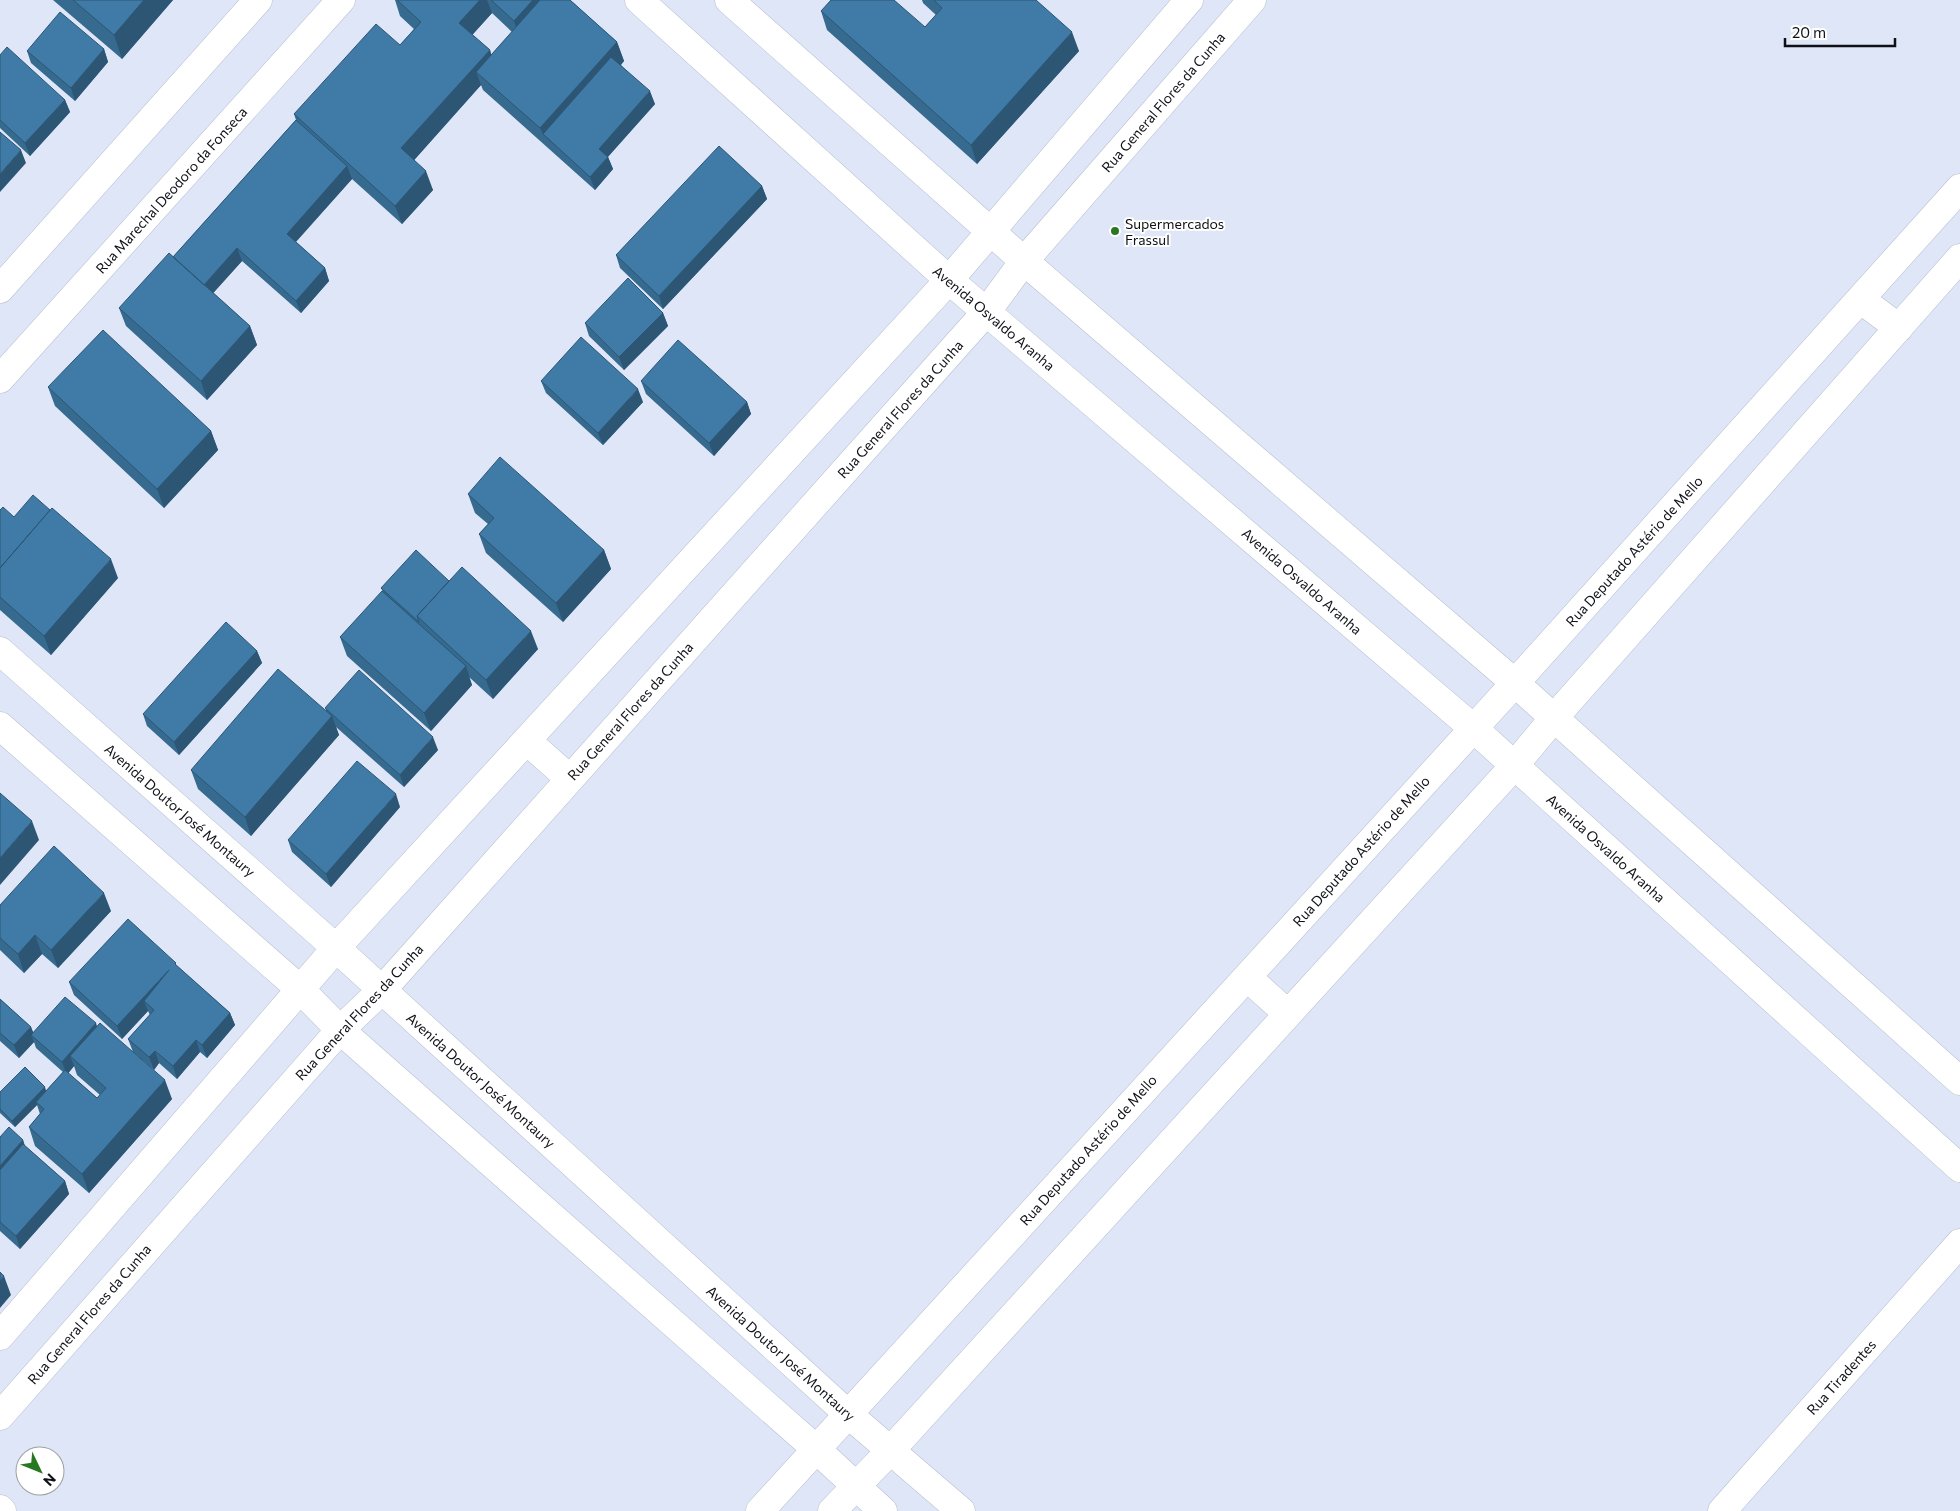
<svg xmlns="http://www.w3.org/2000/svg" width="1960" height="1511" viewBox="0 0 1960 1511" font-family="Commissioner,sans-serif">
<rect width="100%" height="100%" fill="#dfe6f7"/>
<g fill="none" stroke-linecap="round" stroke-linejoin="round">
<g stroke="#b7bece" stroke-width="29">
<path id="minor" d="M0,289L258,0
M1860,299L1899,328
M0,379L341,0
M0,651L336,948L848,1414L961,1511
M0,726L301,990L340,1030L816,1449L883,1511
M527,741L570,779
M1247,977L1288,1014
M0,1336L336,948L949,280L1189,0
M0,1416L340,1030L382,990L987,311L1024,261L1252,0
M0,1509L2,1511
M760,1511L1515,683L1960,188
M832,1511L890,1451L1514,766L1553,719L1960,258
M1722,1511L1960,1243"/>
</g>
<g stroke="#b7bece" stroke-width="29">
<path id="major" d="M639,0L949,280L1473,728L1960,1168
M729,0L1024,261L1515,683L1960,1081"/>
</g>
<use href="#minor" stroke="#fff" stroke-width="28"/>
<use href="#major" stroke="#fff" stroke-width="28"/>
</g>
<path fill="#366a8f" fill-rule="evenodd" d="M53,0H173L122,59Z
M395,0H570L617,42L624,61L621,65L655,104L608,157L613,169L595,190L483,90L481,85L414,160L433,190L402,224L352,179L296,242L325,268L329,281L301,313L242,261L213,293L250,326L257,345L207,400L126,326L119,308L173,257L296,120L294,114L400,45L414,29L400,16ZM492,13L512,32L491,55L490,50L472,35Z
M922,0H1036L1079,51L977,164L827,30L821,11L925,27L936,15L923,3Z
M104,49L108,62L75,101L31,63L27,51Z
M0,55L65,100L70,112L30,156L0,128Z
M762,186L767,199L663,309L620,268L616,255Z
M663,313L668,326L624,370L589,336L585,323Z
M541,381L643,402L603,445L546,393Z
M641,381L747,402L751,414L714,456L646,394Z
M48,387L211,431L218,450L164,508L55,406Z
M468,494L604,550L611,569L563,622L486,553L479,534L488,524L475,513Z
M0,510L14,517L118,578L51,655L0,610Z
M449,581L538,649L493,699L469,677L472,685L431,731L347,656L340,637L383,592L381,588Z
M257,651L262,663L179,755L147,726L143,714Z
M325,708L438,750L404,787L336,727L339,735L251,836L198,789L191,770L326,710Z
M400,807L331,887L292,852L288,840Z
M0,905L111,911L58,968L42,954L24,973L0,950Z
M178,967L230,1013L235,1025L207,1058L200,1052L177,1079L159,1063L154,1070L133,1052L128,1039L150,1015L148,1011L122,1039L74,995L69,982Z
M0,999L31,1027L33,1033L97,1026L172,1099L89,1193L35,1146L29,1127L40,1114L37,1105L15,1127L0,1113V1092L46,1091L63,1072L36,1048L34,1042L19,1058L0,1041ZM74,1066L77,1075L100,1095L97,1098L68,1073Z
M0,1137L23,1140L25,1146L65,1181L69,1194L20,1249L0,1231Z"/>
<path fill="#2c5674" d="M144,0H173L122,59L114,35Z
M480,0H487L492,13L466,42L459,23Z
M533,0H557L521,40L514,21Z
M1072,32L1079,51L977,164L971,145Z
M617,42L624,61L551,142L543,134L540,128Z
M104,49L108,62L75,101L71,88Z
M490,50L496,69L476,72L481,85L408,167L401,148Z
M650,91L655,104L603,162L599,149Z
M65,100L70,112L30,156L25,143Z
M21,150L26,163L0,192V174Z
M608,157L613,169L595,190L590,177Z
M347,166L352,179L291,247L287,234Z
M426,171L433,190L402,224L395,206Z
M762,186L767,199L663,309L659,296Z
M237,248L242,261L207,300L203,287Z
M325,268L329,281L301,313L296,301Z
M663,313L668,326L624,370L619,357Z
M250,326L257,345L207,400L201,381Z
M638,389L643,402L603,445L598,433Z
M747,402L751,414L714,456L709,443Z
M211,431L218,450L164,508L157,489Z
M604,550L611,569L563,622L556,603Z
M111,559L118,578L51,655L44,636Z
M531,631L538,649L493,699L486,680Z
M257,651L262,663L179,755L174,742Z
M466,666L472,685L431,731L424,713Z
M332,716L339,735L251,836L245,817Z
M433,737L438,750L404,787L400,775Z
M396,794L400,807L331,887L326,874Z
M32,821L39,840L0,885V858Z
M104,893L111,911L58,968L51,950Z
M35,935L42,954L24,973L18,954Z
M169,970L144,1001L148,1011L122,1039L117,1026Z
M230,1013L235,1025L207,1058L202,1045Z
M96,1023L100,1036L70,1056L74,1066L67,1075L62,1062Z
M31,1027L36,1039L31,1035L34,1042L19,1058L14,1045Z
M196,1040L200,1052L177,1079L173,1066Z
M155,1051L159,1063L154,1070L149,1057Z
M165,1080L172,1099L89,1193L82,1174Z
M45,1087L47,1094L36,1102L37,1105L15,1127L12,1121Z
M23,1140L25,1147L0,1175V1166Z
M65,1181L69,1194L20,1249L16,1236Z
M4,1276L11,1295L0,1308V1281Z"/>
<path fill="#3f7ba6" stroke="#2c5674" d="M73,0H144L114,35Z
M397,0H480L459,23L490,50L401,148L426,171L395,206L294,114L376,24L400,45L421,22Z
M491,0H533L514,21Z
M540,0H570L617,42L540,128L476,72Z
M831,0H894L925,27L942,8L934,0H1036L1072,32L971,145L821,11Z
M60,12L104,49L71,88L27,51Z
M7,47L65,100L25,143L0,120V55Z
M611,57L650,91L599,149L608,157L590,177L543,134Z
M296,120L347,166L287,234L325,268L296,301L237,248L204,285L173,257Z
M0,132L21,150L0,174Z
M719,146L762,186L659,296L616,255Z
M169,253L250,326L201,381L119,308Z
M628,278L663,313L619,357L585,323Z
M103,330L211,431L157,489L48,387Z
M581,337L638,389L598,433L541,381Z
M678,340L747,402L709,443L641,381Z
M500,457L604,550L556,603L479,534L494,518L468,494Z
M33,495L50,510L0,568V510L3,507L14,517Z
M52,508L111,559L44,636L0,597V568Z
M416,550L449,581L417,616L419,622L381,588Z
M462,567L531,631L486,680L417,616Z
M382,591L466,666L424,713L340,637Z
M226,622L257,651L174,742L143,714Z
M278,669L332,716L245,817L191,770Z
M359,670L433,737L400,775L325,708Z
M357,761L396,794L326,874L288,840Z
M0,793L32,821L0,858Z
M54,846L104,893L51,950L35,935L18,954L0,938V905Z
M128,919L176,963L175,964L230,1013L202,1045L196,1040L173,1066L155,1051L149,1057L128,1039L154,1010L144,1001L169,970L117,1026L69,982Z
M65,997L96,1023L62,1062L31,1035Z
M0,999L31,1027L14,1045L0,1033Z
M100,1023L165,1080L82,1174L29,1127L44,1109L36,1102L65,1070L97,1098L106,1088L70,1056Z
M25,1067L45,1087L12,1121L0,1109V1092Z
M9,1127L23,1140L0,1166V1137Z
M23,1144L65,1181L16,1236L0,1222V1170Z
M0,1272L4,1276L0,1281Z"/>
<circle fill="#287821" stroke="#fff" stroke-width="2" cx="1115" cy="231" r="5"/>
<g text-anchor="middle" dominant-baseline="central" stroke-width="4" stroke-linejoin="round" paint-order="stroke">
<g font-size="14" fill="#0f1116" stroke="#fff">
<text transform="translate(1163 102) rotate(-49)">Rua General Flores da Cunha</text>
<text transform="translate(171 190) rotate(-48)">Rua Marechal Deodoro da Fonseca</text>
<text transform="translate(994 318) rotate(40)">Avenida Osvaldo Aranha</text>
<text transform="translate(900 409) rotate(-48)">Rua General Flores da Cunha</text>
<text transform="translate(1634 551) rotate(-48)">Rua Deputado Astério de Mello</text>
<text transform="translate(1302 581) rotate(41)">Avenida Osvaldo Aranha</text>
<text transform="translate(630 711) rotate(-48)">Rua General Flores da Cunha</text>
<text transform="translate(180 810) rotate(41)">Avenida Doutor José Montaury</text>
<text transform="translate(1606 848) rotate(42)">Avenida Osvaldo Aranha</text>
<text transform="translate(1361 851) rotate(-48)">Rua Deputado Astério de Mello</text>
<text transform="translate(359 1012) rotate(-47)">Rua General Flores da Cunha</text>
<text transform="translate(481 1080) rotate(42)">Avenida Doutor José Montaury</text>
<text transform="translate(1088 1150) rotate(-48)">Rua Deputado Astério de Mello</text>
<text transform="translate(89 1314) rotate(-49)">Rua General Flores da Cunha</text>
<text transform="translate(781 1353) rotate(42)">Avenida Doutor José Montaury</text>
<text transform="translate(1841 1377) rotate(-48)">Rua Tiradentes</text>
</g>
<g font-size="14" fill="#0f1116" stroke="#fff" text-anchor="start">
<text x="1125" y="223">Supermercados<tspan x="1125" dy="16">Frassul</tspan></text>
</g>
</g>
<g transform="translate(40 1471) rotate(133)"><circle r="24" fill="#ffffff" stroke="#9fa0a2"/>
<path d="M0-4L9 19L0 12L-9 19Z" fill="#287821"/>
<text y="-8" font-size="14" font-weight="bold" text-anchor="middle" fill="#0f1116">N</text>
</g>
<path d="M1785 38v8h110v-8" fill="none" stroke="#0f1116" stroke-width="2.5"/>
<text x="1792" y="38" font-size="15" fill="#0f1116" stroke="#ffffff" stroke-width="4" paint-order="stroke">20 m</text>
</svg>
